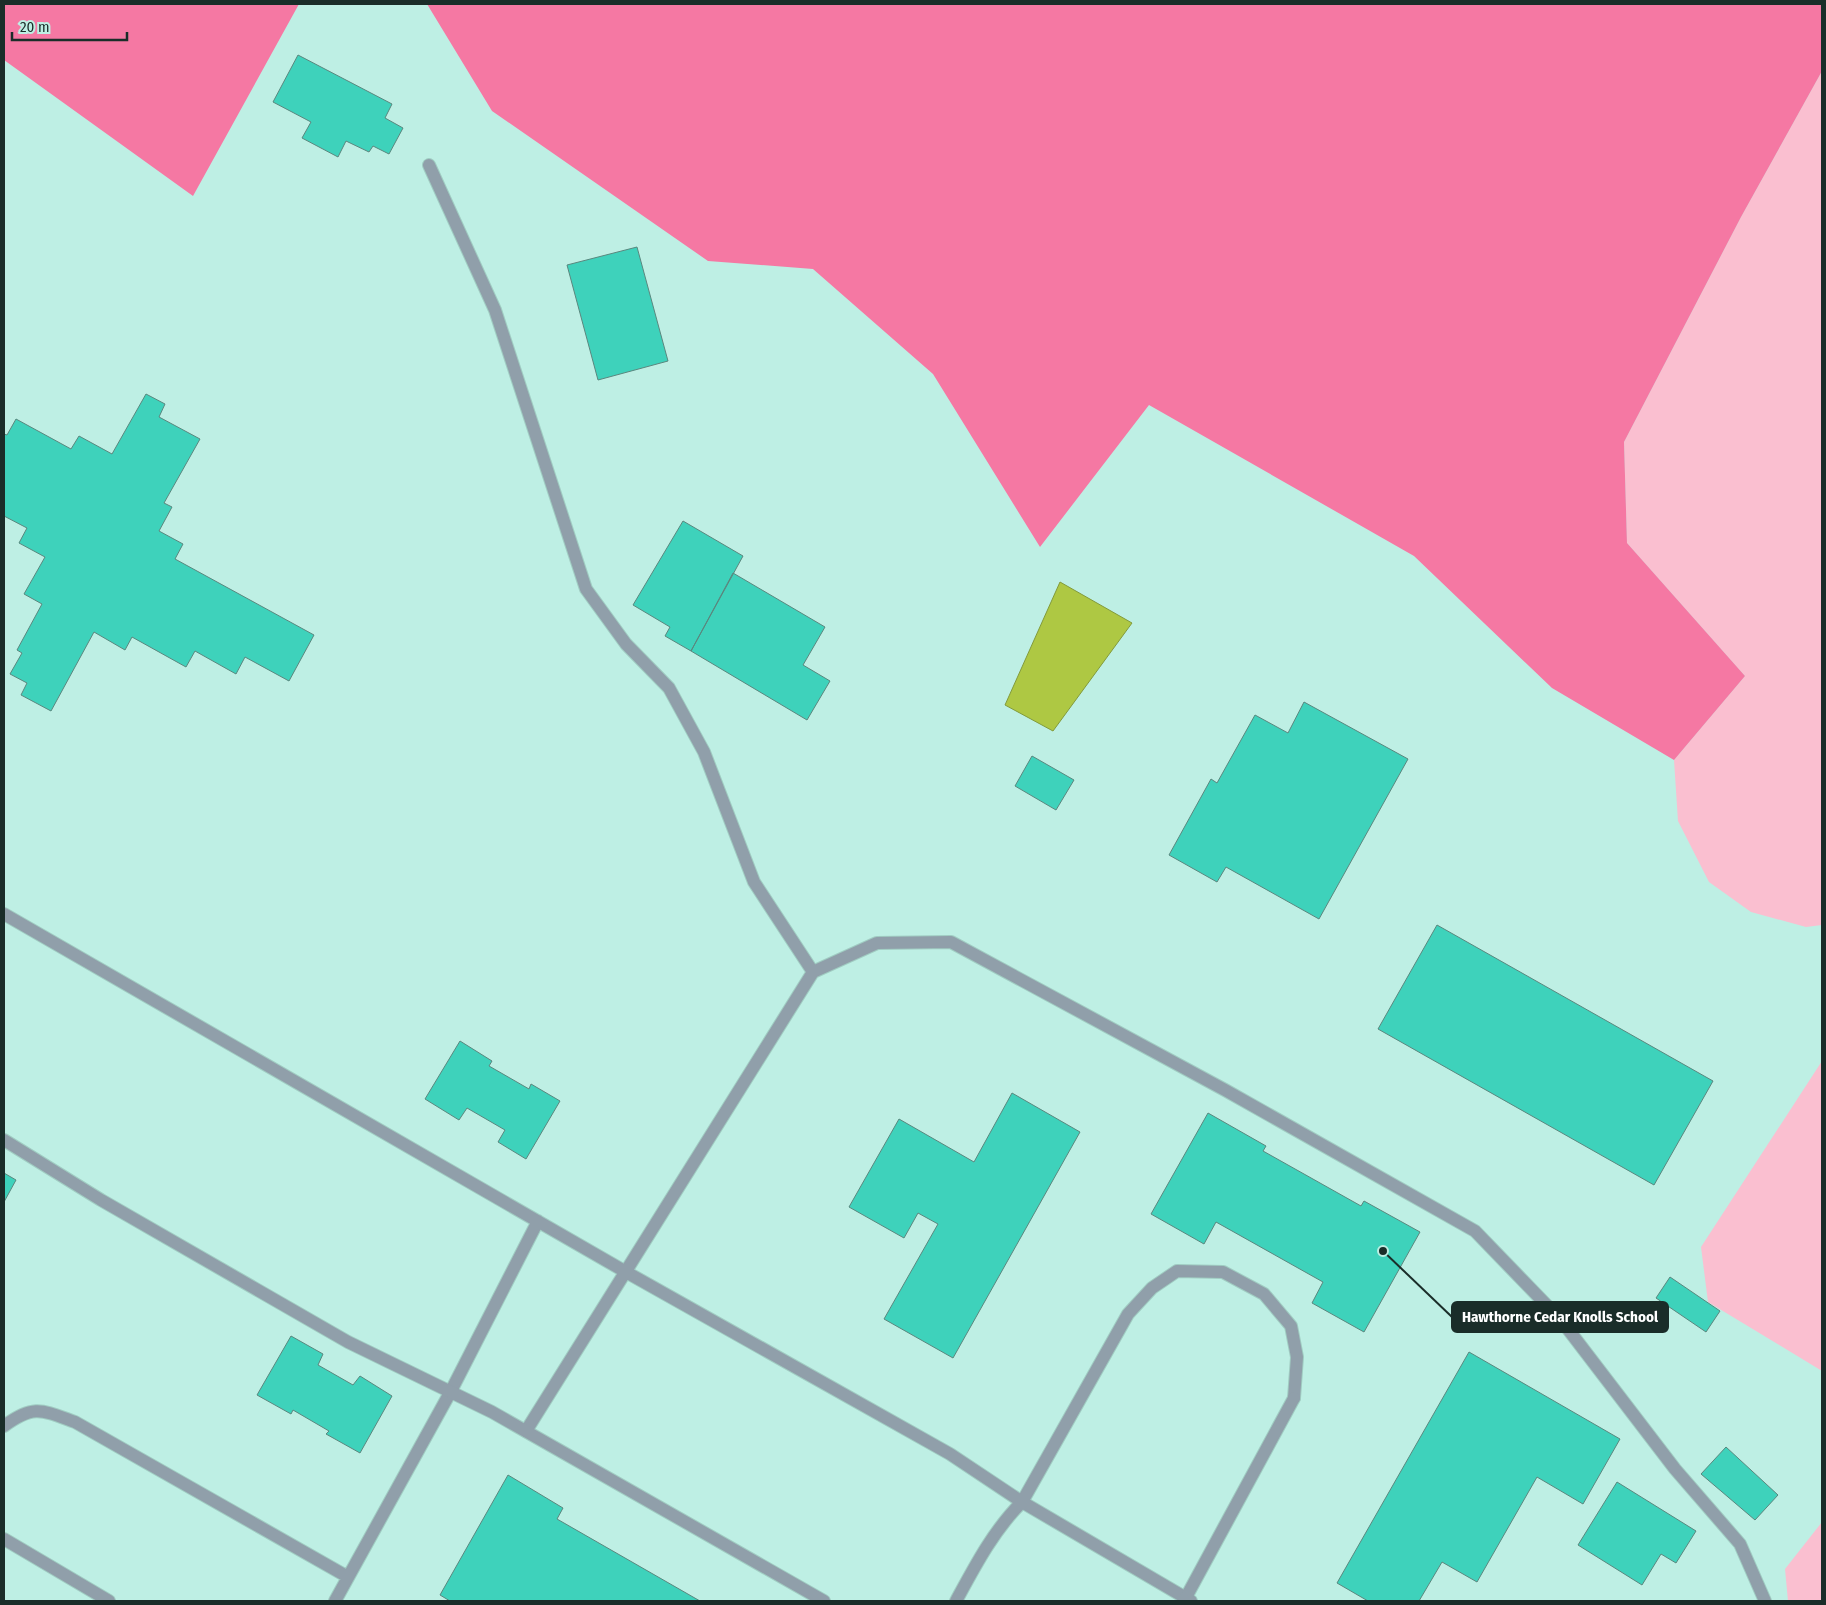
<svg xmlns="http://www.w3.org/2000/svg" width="1826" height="1605" viewBox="0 0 1826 1605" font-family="'Fira Sans Condensed',sans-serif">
<rect width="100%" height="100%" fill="#beefe4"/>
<path fill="#fabfd0" d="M1822,71V925L1806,927L1751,912L1709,882L1678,821L1674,760L1745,676L1627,543L1624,442L1741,217Z
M1822,1061V1371L1708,1302L1701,1247Z
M1822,1522V1601H1788L1785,1569Z"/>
<path fill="#f578a3" d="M4,4H299L193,196L4,60Z
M427,4H1822V71L1741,217L1624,442L1627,543L1745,676L1674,760L1552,688L1414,556L1149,405L1040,547L933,374L813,269L708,261L492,111Z"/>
<path fill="#aec843" stroke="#829a3b" d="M1060,582L1132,623L1053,731L1005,705Z"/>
<path fill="#3ed2bb" stroke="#5a877e" d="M298,55L392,104L385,118L403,128L389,154L373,146L369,152L346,141L338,157L302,138L311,122L273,102Z
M637,247L668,361L598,380L567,265Z
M146,394L165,404L159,417L200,439L164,503L172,507L159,531L183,544L175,559L314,635L289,681L245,657L236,674L195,651L186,667L132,637L125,650L94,632L51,711L21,695L27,683L10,674L22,653L17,650L42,604L24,594L45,557L19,543L27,528L4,516V434L7,435L16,419L71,449L79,436L112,454Z
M683,521L743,556L691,651L665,636L670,627L633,605Z
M733,573L825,627L803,665L830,681L807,720L691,651Z
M1304,702L1408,759L1319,919L1226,867L1217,882L1169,855L1211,779L1217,783L1255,715L1288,733Z
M1032,756L1074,780L1056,810L1015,786Z
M1437,925L1713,1081L1654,1185L1378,1029Z
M460,1041L492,1061L489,1066L529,1089L531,1084L560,1101L526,1159L498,1142L505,1130L467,1108L459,1120L425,1099Z
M1012,1093L1080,1132L953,1358L884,1319L938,1224L918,1213L904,1238L849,1207L899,1119L974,1162Z
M1208,1113L1266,1146L1263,1151L1361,1206L1364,1201L1420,1232L1364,1332L1312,1303L1323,1282L1216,1222L1204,1244L1151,1214Z
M4,1173L16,1180L4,1202Z
M1670,1277L1720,1311L1706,1332L1656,1298Z
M291,1336L323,1354L318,1365L353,1385L360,1376L392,1396L360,1453L326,1434L329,1431L293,1410L291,1414L257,1395Z
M1469,1352L1620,1439L1583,1504L1537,1477L1477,1582L1442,1562L1419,1601H1368L1337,1583Z
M1726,1447L1778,1495L1755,1520L1701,1474Z
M508,1475L563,1508L557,1519L700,1601H450L440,1595Z
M1617,1482L1696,1531L1676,1563L1661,1554L1642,1585L1578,1545Z"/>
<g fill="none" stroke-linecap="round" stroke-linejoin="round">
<g stroke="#a0ccc2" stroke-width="14">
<path id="lane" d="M429,165L495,310L586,589L626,644L669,688L704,752L754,882L813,972
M4,914L626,1272L950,1454L1022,1502L1191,1601
M4,1426C34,1404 42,1410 75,1422L348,1577
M526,1431L813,972L877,943L951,942L1225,1090L1475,1231L1561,1320L1675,1469L1740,1544L1765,1601
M4,1539L109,1601
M335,1601L451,1391L538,1221
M956,1601C975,1566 993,1531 1022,1502L1128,1314L1152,1288L1177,1271L1223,1272L1264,1294L1291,1326L1297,1357L1294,1398"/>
</g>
<g stroke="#a0ccc2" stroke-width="14">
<path id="street" d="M4,1140L101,1200L348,1342L492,1412L824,1601
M1184,1601L1294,1398"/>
</g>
<use href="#lane" stroke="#909faa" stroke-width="12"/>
<use href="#street" stroke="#909faa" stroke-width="12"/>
</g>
<path fill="none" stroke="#1a2d29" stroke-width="2" d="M1383 1251L1452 1317"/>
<circle fill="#1a2d29" stroke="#beefe4" stroke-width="2" cx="1383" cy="1251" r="5"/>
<rect fill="#1a2d29" stroke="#1a2d29" stroke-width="2" x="1452" y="1302" width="216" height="30" rx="5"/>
<g font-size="15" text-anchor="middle" font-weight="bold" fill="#fff">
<text x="1560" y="1322">Hawthorne Cedar Knolls School</text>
</g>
<rect width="1826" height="1605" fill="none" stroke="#1a2d29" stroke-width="10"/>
<path d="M12 32v8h115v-8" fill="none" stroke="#1a2d29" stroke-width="2.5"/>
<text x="20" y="32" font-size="15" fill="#1a2d29" stroke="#beefe4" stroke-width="4" paint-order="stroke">20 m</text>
</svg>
